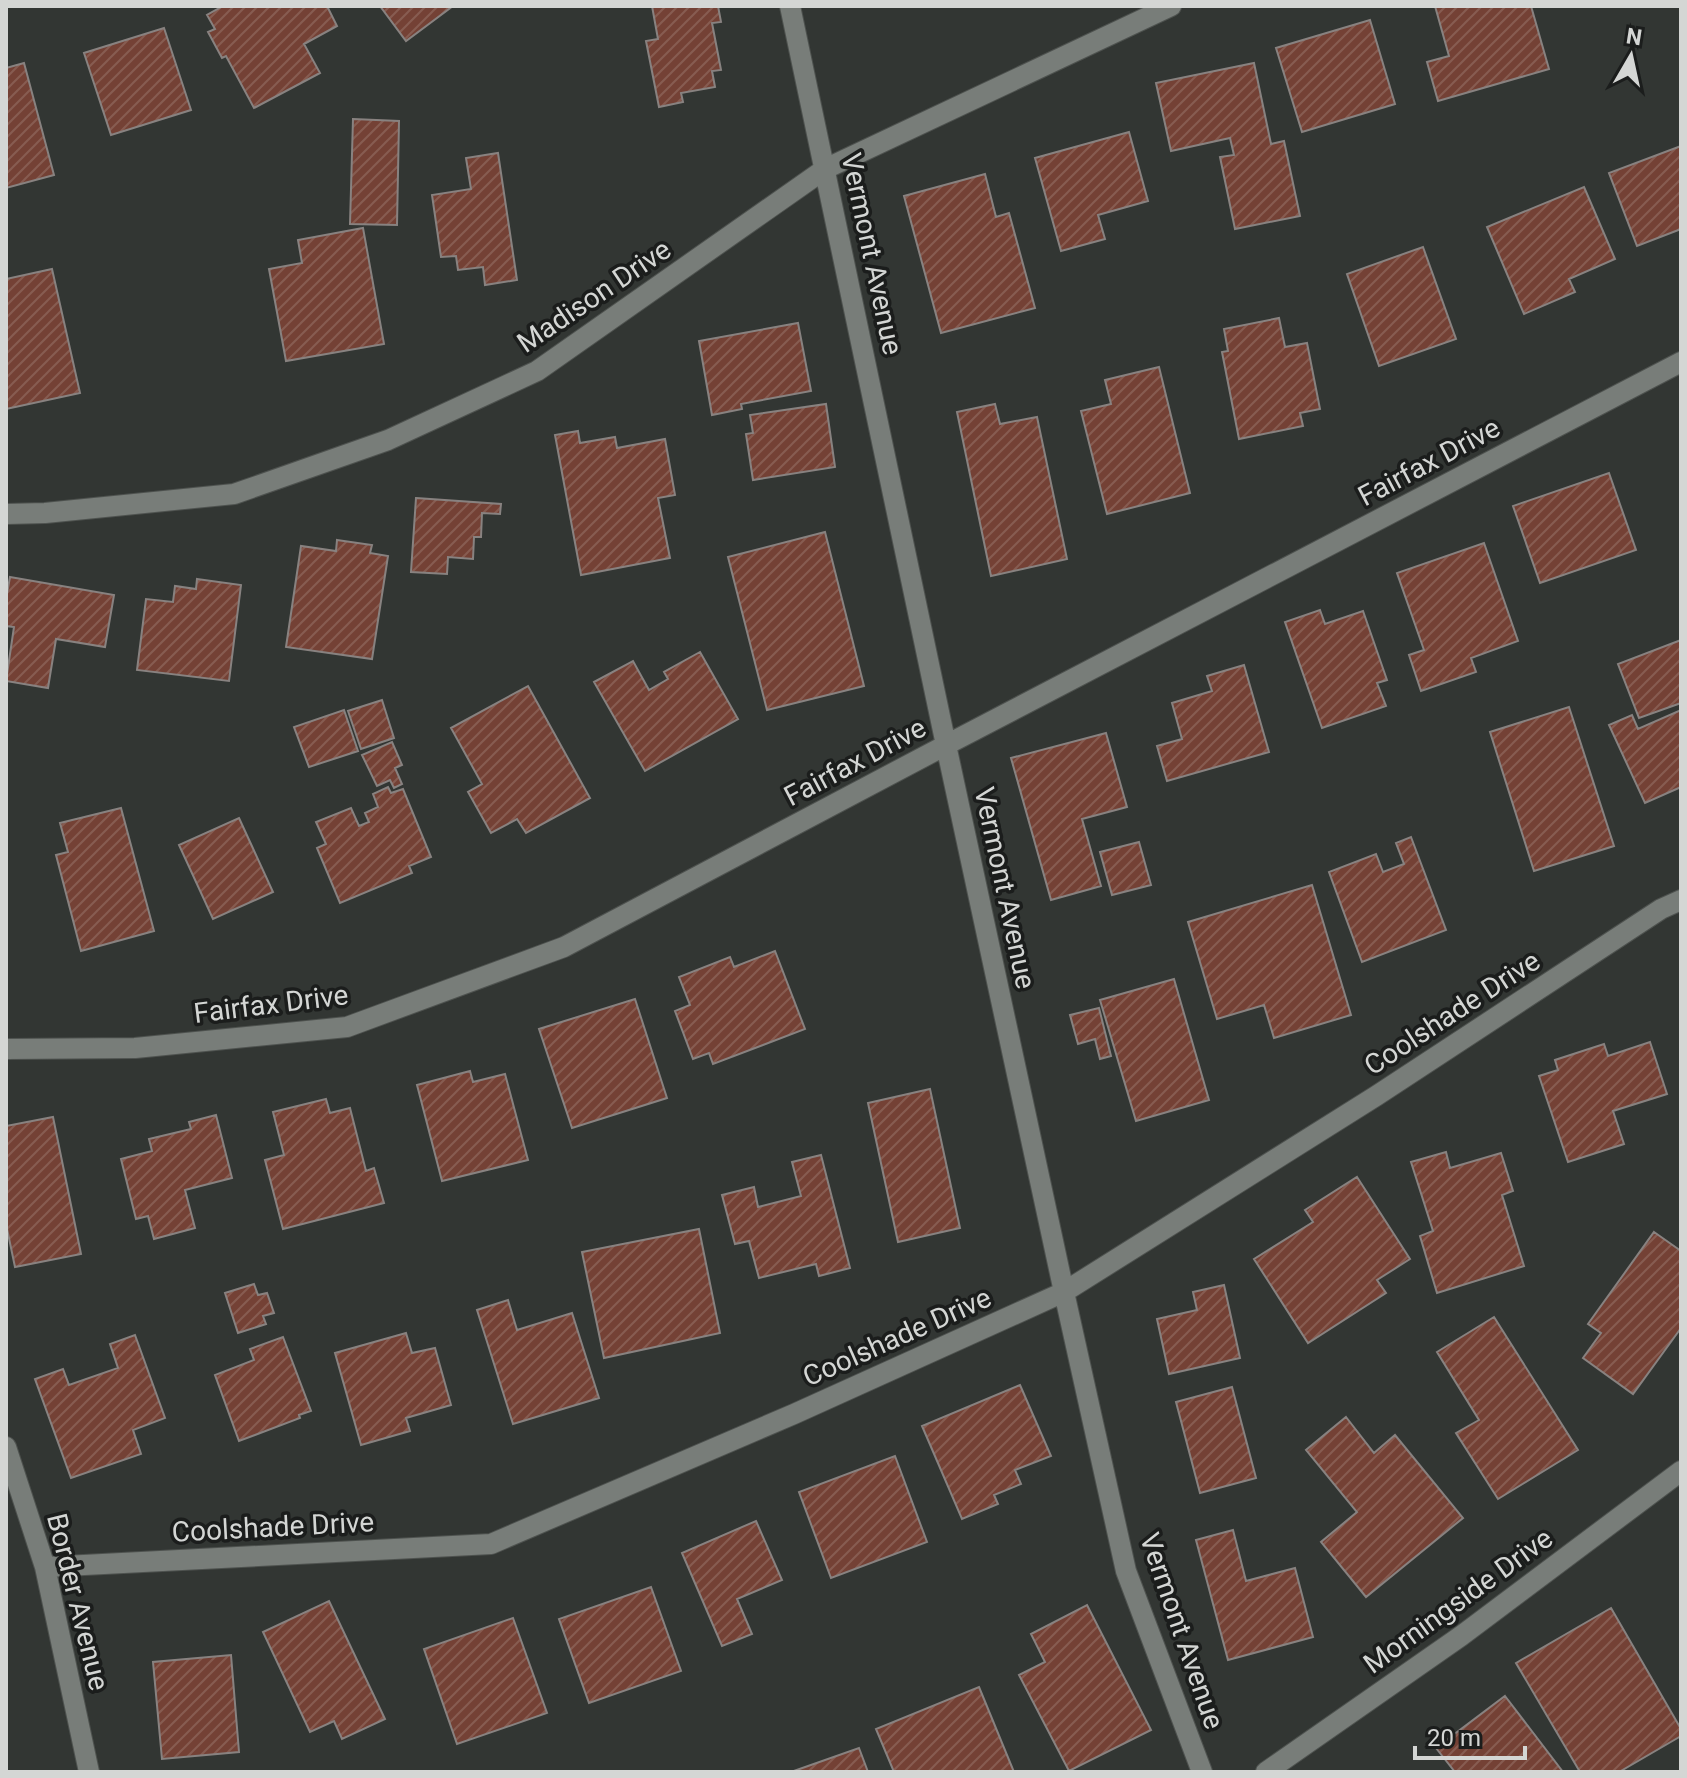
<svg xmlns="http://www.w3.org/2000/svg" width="1687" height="1778" viewBox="0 0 1687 1778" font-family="Roboto,sans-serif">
<defs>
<pattern id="building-hatch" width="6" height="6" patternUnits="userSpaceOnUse" patternTransform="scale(2)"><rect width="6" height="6" fill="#744135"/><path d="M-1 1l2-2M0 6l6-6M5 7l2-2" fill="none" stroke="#875c51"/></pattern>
</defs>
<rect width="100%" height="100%" fill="#323633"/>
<path fill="url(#building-hatch)" stroke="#888280" stroke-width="2" d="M223,6H327L337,26L304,44L320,73L254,108L226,56L222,58L208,32L215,29L207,15Z
M380,6H453L406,41Z
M652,6H718L721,22L712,23L721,70L712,71L715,87L681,93L683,102L659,107L646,41L658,39Z
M1435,6H1531L1549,69L1438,101L1427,62L1449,56Z
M1370,20L1395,104L1302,132L1276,48Z
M164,28L191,110L111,135L84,53Z
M24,63L54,175L6,188V68Z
M1254,63L1271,144L1284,141L1300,216L1235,229L1220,157L1234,155L1230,138L1171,151L1156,83Z
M353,119L399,121L397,225L350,224Z
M1129,132L1148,201L1098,215L1105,239L1061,251L1035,158Z
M1681,146V229L1637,246L1609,173Z
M498,153L517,280L485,285L483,267L458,270L456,256L441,257L432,195L471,189L466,158Z
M985,174L996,217L1009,213L1035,308L941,333L904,196Z
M1584,187L1615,259L1569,279L1575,292L1524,314L1487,227Z
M363,228L384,344L286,361L269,269L302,263L298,240Z
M1423,247L1456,339L1379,366L1347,274Z
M52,269L80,393L6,409V279Z
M1279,318L1285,347L1307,343L1320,409L1300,413L1303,426L1239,439L1222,352L1228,351L1224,329Z
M798,323L811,391L741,404L742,409L712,415L699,341Z
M1159,367L1190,493L1107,514L1081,411L1111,404L1105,380Z
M826,404L835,467L753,480L746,434L753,433L750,415Z
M995,404L1000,424L1037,417L1067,559L991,576L957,412Z
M578,431L580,443L615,437L617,448L665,439L675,495L658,498L670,558L581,575L555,435Z
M1609,473L1636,550L1540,583L1513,506Z
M416,498L501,504L500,514L482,513L481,537H474L473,559L448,557L447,574L411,572Z
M825,532L864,686L767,710L728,557Z
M337,540L372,545L370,553L388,556L372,659L286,647L301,546L336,551Z
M1484,543L1518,641L1471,658L1476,672L1421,691L1409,655L1424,650L1397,573Z
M10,577L114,595L105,647L56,639L48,688L6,681L14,627L6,626V599Z
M197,579L241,585L229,681L137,670L146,599L173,602L175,586L196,589Z
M1320,610L1325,624L1363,611L1387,680L1377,683L1386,706L1322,728L1285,622Z
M1681,640V703L1639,718L1618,664Z
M700,652L738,719L645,771L594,682L633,661L649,690L668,679L664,672Z
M1244,665L1269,752L1167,781L1157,746L1182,739L1172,703L1212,691L1207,676Z
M528,686L590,798L526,833L517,819L491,833L468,792L482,784L451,728Z
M382,700L394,738L361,749L348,711Z
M1569,707L1614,846L1534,871L1490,732Z
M344,710L358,751L309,767L294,727Z
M1681,710V787L1645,803L1609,725L1632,715L1638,729Z
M1106,733L1127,807L1082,819L1101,886L1051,900L1011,758Z
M392,742L402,765L395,768L402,784L394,788L390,780L377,786L362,755Z
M388,787L391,793L403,789L431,857L409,866L412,873L340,903L317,848L326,844L316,822L351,808L359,826L369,822L365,813L378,807L373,794Z
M121,808L154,931L81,951L56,855L68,852L60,823Z
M239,818L273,892L213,919L179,845Z
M1411,837L1446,930L1362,962L1329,872L1376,854L1383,872L1404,864L1396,843Z
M1139,842L1151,885L1112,895L1100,852Z
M1312,885L1351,1015L1274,1038L1264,1005L1217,1019L1188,922Z
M775,951L805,1029L713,1064L709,1053L693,1059L675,1011L690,1005L679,977L730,957L734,967Z
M1174,979L1209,1100L1136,1121L1100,1000Z
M635,999L667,1098L572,1128L539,1029Z
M1099,1008L1111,1056L1100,1059L1095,1039L1078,1044L1070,1015Z
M1650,1042L1667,1094L1613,1111L1624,1144L1568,1162L1539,1076L1558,1070L1555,1060L1604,1044L1608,1056Z
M470,1071L473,1082L505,1074L528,1160L442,1181L417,1085Z
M930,1089L960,1228L898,1242L868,1103Z
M326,1099L330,1113L350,1108L366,1171L374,1168L384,1203L283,1229L265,1160L284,1155L273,1112Z
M216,1115L232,1178L185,1190L195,1228L154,1239L148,1216L136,1219L121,1159L152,1151L149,1139L191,1129L189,1122Z
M53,1117L81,1254L15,1267L6,1224V1126Z
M1446,1152L1450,1168L1501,1153L1513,1191L1502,1195L1524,1266L1437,1293L1420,1236L1433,1231L1411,1162Z
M821,1155L850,1268L819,1276L816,1264L759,1278L749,1241L735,1244L722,1195L754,1187L758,1207L801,1196L792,1162Z
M1357,1177L1410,1259L1377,1280L1386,1293L1308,1343L1254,1259L1313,1222L1305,1210Z
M699,1229L720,1333L604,1358L582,1252Z
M1654,1232L1681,1251V1328L1633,1394L1583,1358L1601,1333L1588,1324Z
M254,1284L258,1295L267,1293L274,1313L263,1316L266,1324L238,1333L225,1293Z
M1224,1285L1240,1358L1169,1374L1157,1319L1197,1310L1193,1292Z
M508,1300L517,1330L572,1313L599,1398L513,1424L477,1310Z
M1494,1317L1578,1450L1498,1499L1456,1433L1479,1420L1437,1352Z
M406,1333L412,1353L435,1348L451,1405L406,1418L410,1431L361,1445L335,1353Z
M135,1335L165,1418L133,1430L141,1454L71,1478L35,1379L63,1369L69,1385L118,1368L110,1344Z
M283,1337L311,1411L299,1415L300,1418L239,1441L215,1375L254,1360L250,1349Z
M1020,1385L1051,1456L1015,1470L1021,1484L994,1495L998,1504L962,1519L922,1426Z
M1232,1387L1256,1478L1200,1493L1176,1402Z
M1346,1417L1374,1453L1395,1435L1463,1518L1366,1597L1321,1542L1357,1512L1306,1450Z
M895,1456L927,1542L831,1578L799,1492Z
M756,1521L782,1580L737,1599L752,1634L722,1646L682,1553Z
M1233,1530L1246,1581L1295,1568L1313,1637L1228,1660L1196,1540Z
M651,1587L681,1671L589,1703L559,1619Z
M329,1601L385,1719L342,1739L334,1721L310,1732L263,1632Z
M1087,1605L1151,1730L1069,1771L1019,1675L1045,1662L1031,1634Z
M1611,1608L1681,1729V1736L1619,1772H1580L1516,1663Z
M513,1618L547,1713L457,1744L424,1649Z
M231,1655L239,1752L162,1759L153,1662Z
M979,1687L1014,1772H894L876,1729Z
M1505,1696L1563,1772H1455L1436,1748Z
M859,1748L868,1772H791Z"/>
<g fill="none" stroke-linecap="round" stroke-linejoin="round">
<g stroke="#4e524f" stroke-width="22">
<path id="minor" d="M790,6L946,745L1064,1292L1126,1571L1202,1772
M6,514L45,513L234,494L388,440L537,371L825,169L1171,6
M6,1049L135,1048L347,1027L564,947L946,745L1681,362
M6,1447L45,1567L89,1772
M45,1567L491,1544L794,1414L1064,1292L1376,1096L1661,909L1681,900
M1266,1772L1461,1636L1681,1471"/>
</g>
<use href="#minor" stroke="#787d79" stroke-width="20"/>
</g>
<g text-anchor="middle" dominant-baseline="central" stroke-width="7" stroke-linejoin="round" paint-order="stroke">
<g font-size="28" fill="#d4d6d4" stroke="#1b1d1c">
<text transform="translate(872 254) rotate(78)">Vermont Avenue</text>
<text transform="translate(594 296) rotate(-34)">Madison Drive</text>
<text transform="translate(1429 462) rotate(-28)">Fairfax Drive</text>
<text transform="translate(855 762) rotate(-28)">Fairfax Drive</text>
<text transform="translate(1005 888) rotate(78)">Vermont Avenue</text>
<text transform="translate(271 1004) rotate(-7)">Fairfax Drive</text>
<text transform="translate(1452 1013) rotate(-33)">Coolshade Drive</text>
<text transform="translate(897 1337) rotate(-24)">Coolshade Drive</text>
<text transform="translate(273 1527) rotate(-3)">Coolshade Drive</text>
<text transform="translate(1458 1601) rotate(-36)">Morningside Drive</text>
<text transform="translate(78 1602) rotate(76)">Border Avenue</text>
<text transform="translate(1182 1631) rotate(71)">Vermont Avenue</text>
</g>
</g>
<rect width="1687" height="1778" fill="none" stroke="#d4d6d4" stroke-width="16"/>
<g transform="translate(1631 56) rotate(9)" stroke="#1b1d1c" stroke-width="6" paint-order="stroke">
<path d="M0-6L14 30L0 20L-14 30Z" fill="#d4d6d4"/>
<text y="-12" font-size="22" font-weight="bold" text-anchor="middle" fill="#d4d6d4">N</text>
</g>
<path d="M1415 1746v12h110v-12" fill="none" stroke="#d4d6d4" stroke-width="4"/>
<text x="1427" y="1746" font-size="24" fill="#d4d6d4" stroke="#1b1d1c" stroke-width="6" paint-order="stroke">20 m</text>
</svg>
